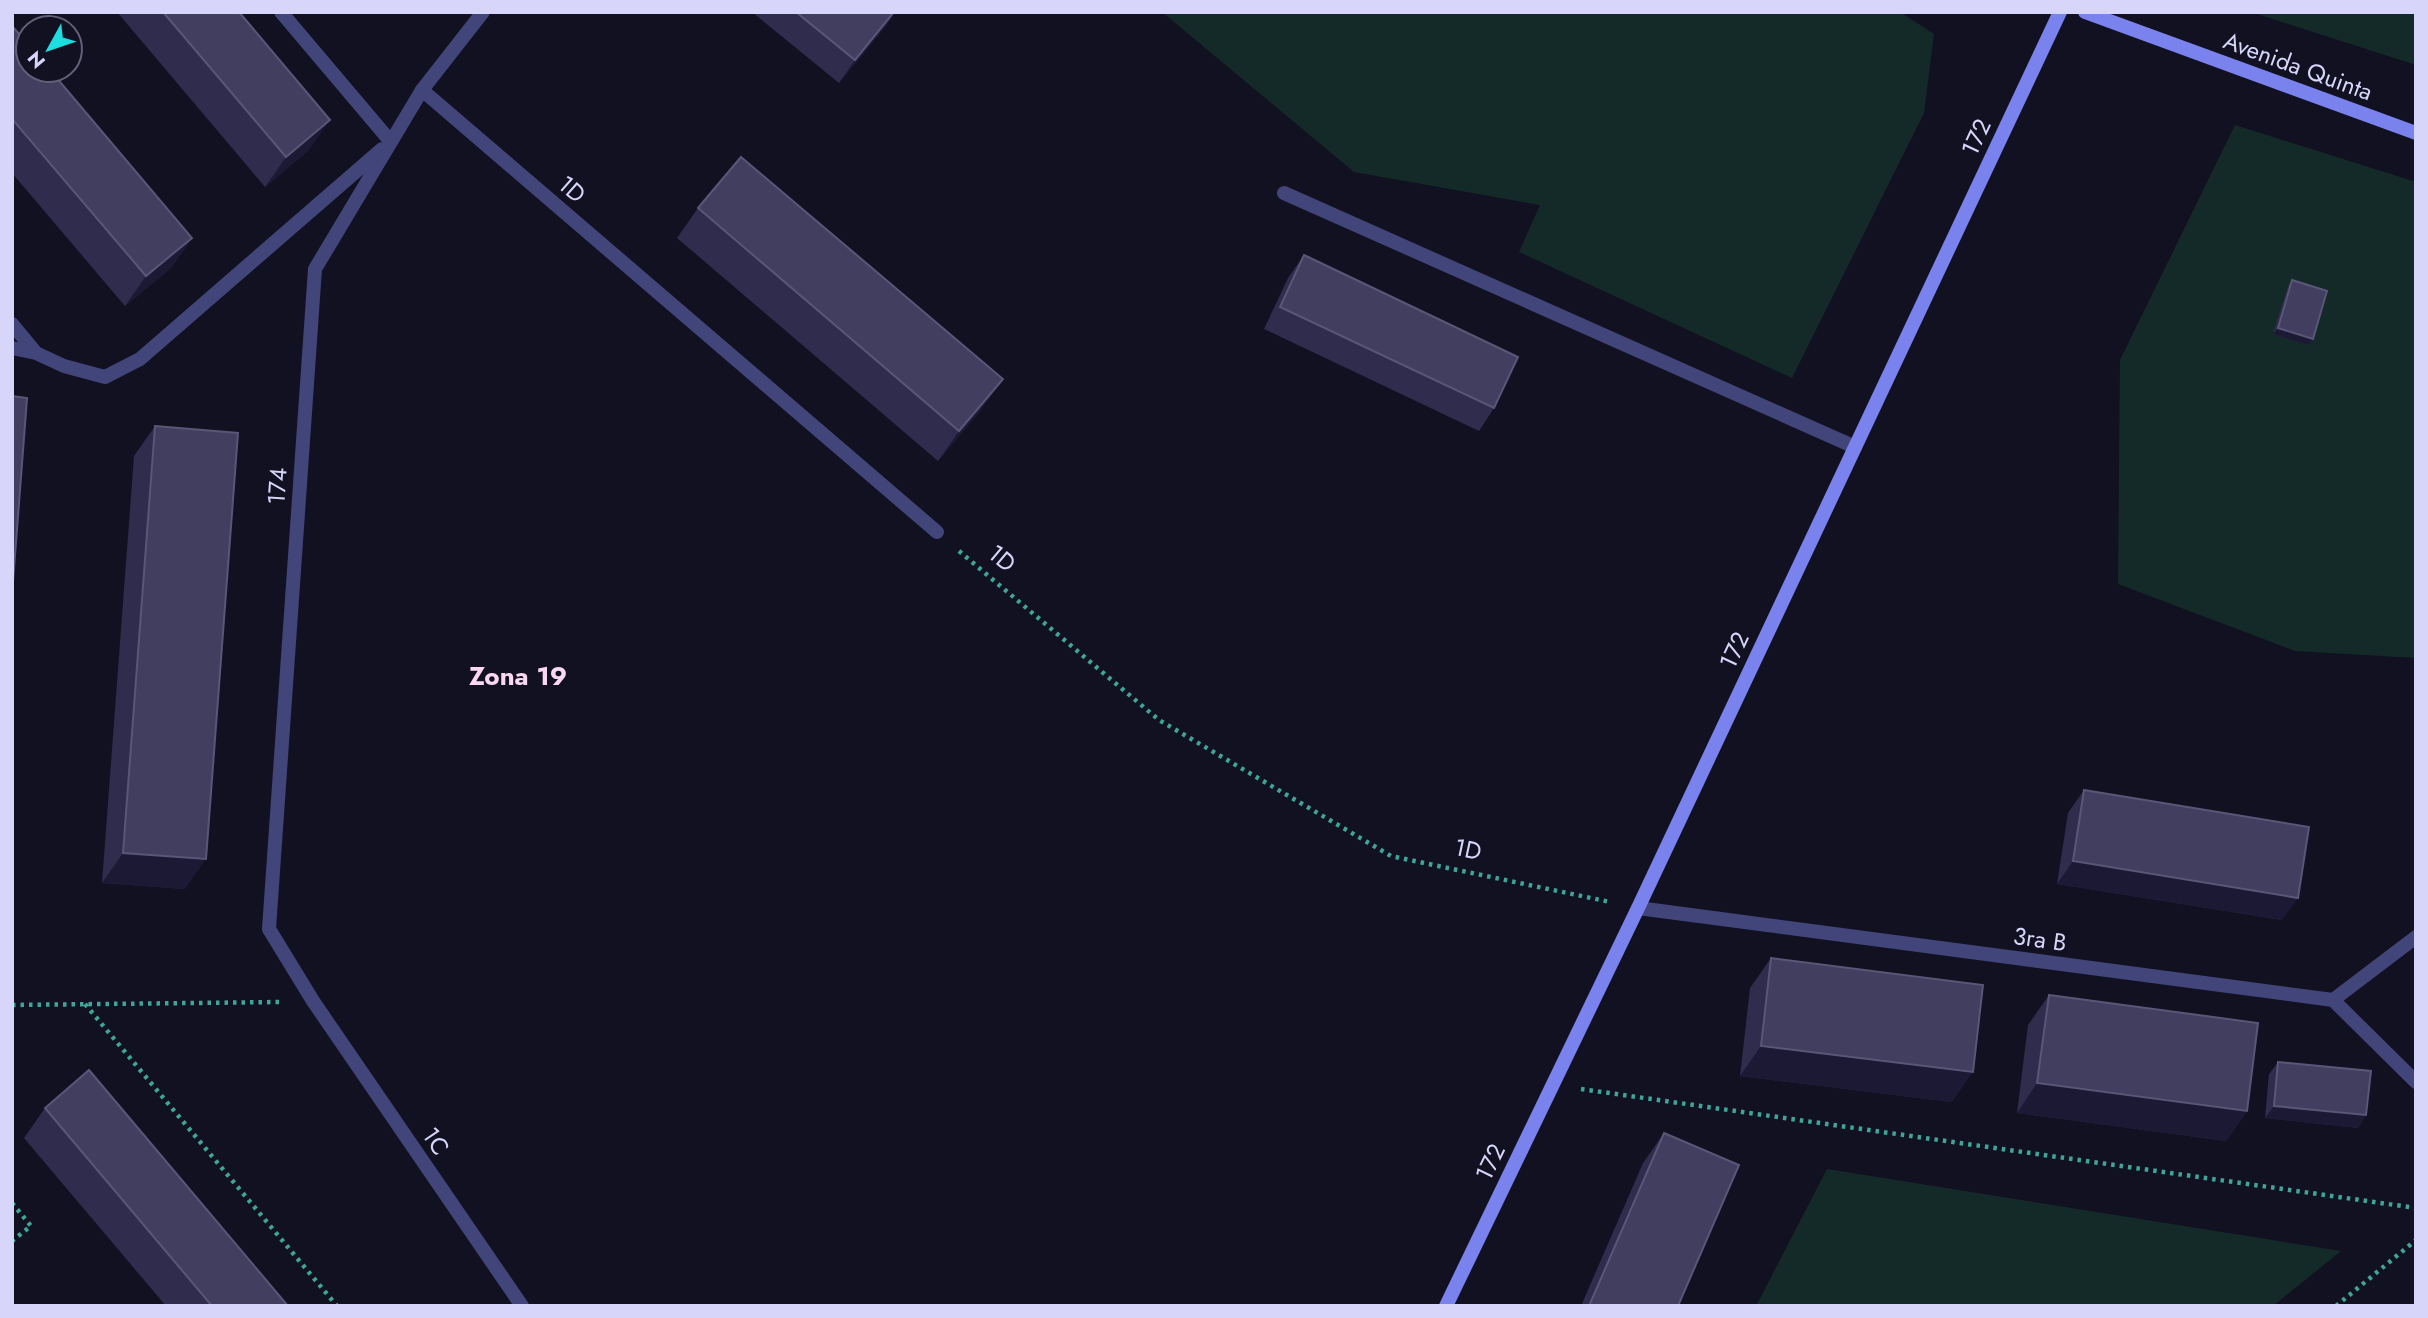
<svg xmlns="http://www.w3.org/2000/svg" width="2428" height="1318" viewBox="0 0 2428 1318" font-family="Jost,sans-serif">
<rect width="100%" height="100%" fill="#121121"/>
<path fill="#142a28" d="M1162,12H1900L1934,34L1924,113L1792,378L1519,252L1540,205L1354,172Z
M2251,12H2416V65Z
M2235,125L2416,182V658L2295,651L2118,584L2120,360Z
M1827,1169L2341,1251L2273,1306H1756Z"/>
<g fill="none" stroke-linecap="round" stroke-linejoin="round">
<path stroke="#3ea696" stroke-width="4.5" stroke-dasharray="3.5 5" stroke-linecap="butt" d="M959,551L1159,720L1391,856L1610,902
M85,1004L337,1306
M12,1005L281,1002
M1581,1089L2416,1208
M12,1203L31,1226L12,1241
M2336,1306L2416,1240"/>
<path stroke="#42457a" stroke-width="14" d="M422,90L937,532"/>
<path stroke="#42457a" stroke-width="14" d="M281,12L391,142
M483,12L422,90L315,269L269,929L313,1001L522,1306
M1284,193L1855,447
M12,324L36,353
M12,348L36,353L64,366L105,377L140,359L382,149
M1638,908L2333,1000L2416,937
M2333,1000L2416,1082"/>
<path stroke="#7a82ed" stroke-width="14" d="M2085,12L2416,133
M1446,1306L1638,908L2060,12"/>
</g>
<path fill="#302c4d" d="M117,12H239L309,150L265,187Z
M752,12H895L886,26L839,83Z
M12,26L192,238L171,268L125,306L12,173Z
M698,208L982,409L938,461L677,238Z
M1304,255L1494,408L1479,431L1264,329L1288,278Z
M2292,280L2313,339L2308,345L2273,334L2288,286Z
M155,426L185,889L102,883L134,456Z
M2084,790L2282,920L2057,884L2068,813Z
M1771,958L1952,1102L1740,1076L1750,988Z
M2049,995L2247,1111L2226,1141L2017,1113L2028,1025Z
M2278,1062L2366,1115L2358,1128L2265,1118L2269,1074Z
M45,1108L288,1306H166L24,1138Z
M1664,1133L1678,1306H1581L1643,1163Z"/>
<path fill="#1c1934" d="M894,12H895L886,26L839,83L855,60Z
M330,120L309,150L265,187L286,157Z
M192,238L171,268L125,306L146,276Z
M2278,328L2313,339L2308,345L2273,334Z
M1003,379L982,409L938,461L959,431Z
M123,853L206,859L185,889L102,883Z
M2073,861L2298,898L2282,920L2057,884Z
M1761,1046L1973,1072L1952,1102L1740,1076Z
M2037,1083L2247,1111L2226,1141L2017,1113Z
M2274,1106L2366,1115L2358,1128L2265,1118Z"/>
<path fill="#423e60" stroke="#595678" stroke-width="2" d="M163,12H239L330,120L286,157Z
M796,12H894L855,60Z
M12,26L28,44V70H50L192,238L146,276L12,119Z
M741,157L1003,379L959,431L698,208Z
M1304,255L1518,357L1494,408L1280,307Z
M2292,280L2327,291L2313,339L2278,328Z
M12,396L27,398L12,595Z
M155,426L238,433L206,859L123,853Z
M2084,790L2309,827L2298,898L2073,861Z
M1771,958L1983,985L1973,1072L1761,1046Z
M2049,995L2258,1023L2247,1111L2037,1083Z
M2278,1062L2371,1071L2366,1115L2274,1106Z
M89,1070L288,1306H212L45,1108Z
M1664,1133L1739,1165L1678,1306H1589Z"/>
<g text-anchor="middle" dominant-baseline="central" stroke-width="6" stroke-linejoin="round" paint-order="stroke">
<g font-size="24" fill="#d7d6fa" stroke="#121121">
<text transform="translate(2298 66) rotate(20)">Avenida Quinta</text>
<text transform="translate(1976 137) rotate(-65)">172</text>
<text transform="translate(572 189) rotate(41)">1D</text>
<text transform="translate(277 486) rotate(-86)">174</text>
<text transform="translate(1002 558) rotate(40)">1D</text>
<text transform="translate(1734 650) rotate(-65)">172</text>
<text transform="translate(1468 849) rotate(12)">1D</text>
<text transform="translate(2040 939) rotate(8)">3ra B</text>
<text transform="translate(436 1141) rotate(56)">1C</text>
<text transform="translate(1490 1162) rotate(-64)">172</text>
</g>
<g font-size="26" font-weight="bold" fill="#fad8f1" stroke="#121121">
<text x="518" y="676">Zona 19</text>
</g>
</g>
<rect width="2428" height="1318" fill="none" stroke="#d7d6fa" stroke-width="28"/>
<g transform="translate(49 49) rotate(230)"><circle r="33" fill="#121121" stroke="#616078" stroke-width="2"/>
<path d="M0-5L12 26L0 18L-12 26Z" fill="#1ddedf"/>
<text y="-10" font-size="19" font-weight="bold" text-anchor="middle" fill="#d7d6fa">N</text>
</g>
</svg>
